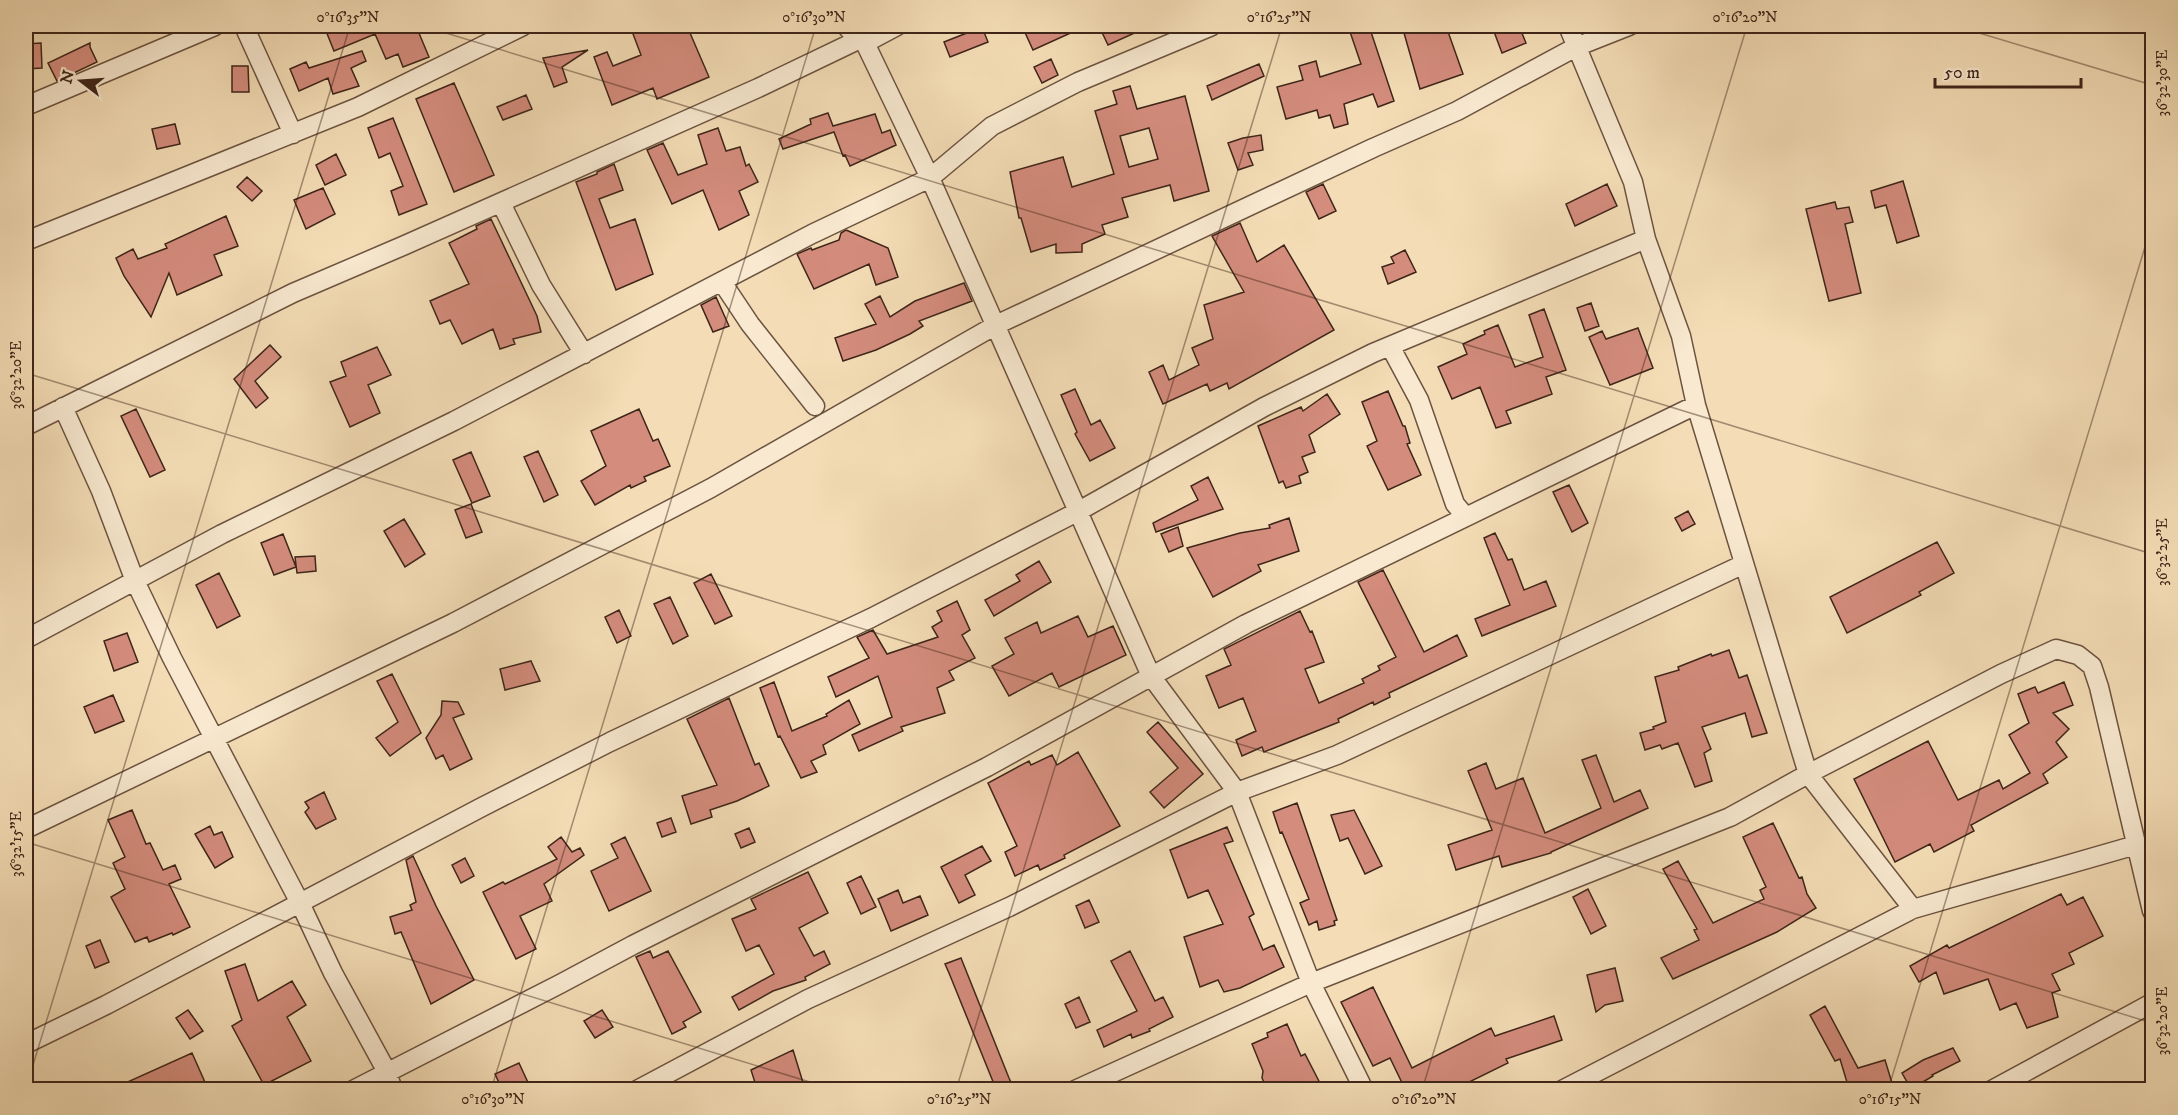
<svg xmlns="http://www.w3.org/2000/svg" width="2178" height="1115" viewBox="0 0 2178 1115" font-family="'IM FELL DW Pica',serif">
<rect width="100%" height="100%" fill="#f4ddb6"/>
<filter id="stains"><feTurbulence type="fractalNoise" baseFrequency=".00333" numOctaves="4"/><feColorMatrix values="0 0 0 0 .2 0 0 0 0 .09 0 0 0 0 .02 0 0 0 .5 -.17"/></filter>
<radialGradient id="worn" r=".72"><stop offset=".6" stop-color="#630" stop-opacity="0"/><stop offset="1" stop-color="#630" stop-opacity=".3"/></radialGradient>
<path fill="#d48c7d" stroke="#3e2519" stroke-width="1.5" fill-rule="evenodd" d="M324,26H416L429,57L403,67L398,54L386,59L375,34L334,51Z
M630,26H687L709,77L657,99L653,88L612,105L594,57L607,52L613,66L641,55Z
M1022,26H1086L1033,50Z
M1099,26H1150L1108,45Z
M1348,26H1369L1394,101L1378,107L1373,94L1344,104L1348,124L1334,128L1330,115L1319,118L1317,110L1286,119L1277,87L1303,80L1299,66L1316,61L1320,77L1361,64Z
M1402,26H1446L1463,74L1420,89Z
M1502,26H1519L1526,43L1502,53L1493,29Z
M982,27L988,42L950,57L944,42Z
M41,43L42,68L26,69V44Z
M90,43V47L97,62L57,81L48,63Z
M588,50L562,67L567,82L554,87L543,58Z
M362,51L366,61L351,68L359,86L333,94L328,78L299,91L290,69L306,62L309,68Z
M1051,59L1058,75L1042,83L1034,67Z
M1259,64L1264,76L1212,100L1207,86Z
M232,66H248L249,92H232Z
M454,83L494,175L454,192L416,99Z
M1130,86L1137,109L1185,96L1209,191L1174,201L1170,185L1122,198L1128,217L1102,225L1105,234L1082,244V252L1056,253V244L1031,252L1021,218H1019L1010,172L1063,157L1072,187L1114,174L1095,111L1117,104L1113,91ZM1149,128L1158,159L1129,167L1120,136Z
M526,95L532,109L503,120L497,107Z
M828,113L833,126L875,114L882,133L890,130L896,145L850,166L845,155L843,156L834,132L783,149L779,139L811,124L810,119Z
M393,118L427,204L399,215L391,191L403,186L390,153L379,158L368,128Z
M175,124L180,144L157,149L152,129Z
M718,128L726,151L740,147L746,166L749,164L758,182L739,191L749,215L719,230L703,190L672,204L647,150L663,143L678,175L707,164L698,135Z
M1261,135L1263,150L1248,153L1253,165L1238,170L1228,143L1243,138Z
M336,154L346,175L325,185L316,165Z
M614,164L623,190L599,199L610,228L635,219L653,274L616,290L576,182L597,174V172Z
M247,177L262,191L252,201L237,187Z
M1903,181L1919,236L1897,243L1886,205L1875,208L1871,191Z
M1323,184L1336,211L1319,219L1306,192Z
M1607,184L1617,206L1575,226L1566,204Z
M323,188L335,214L306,229L294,200Z
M1835,202L1837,209L1849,207L1853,222L1845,224L1861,293L1829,301L1806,209Z
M226,216L238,246L214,255L222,275L177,295L169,273L151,317L124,276L116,258L133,249L138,259L167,248L165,244Z
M491,219L537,316L541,332L513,339L515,344L500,349L493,329L462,344L450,320L440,324L430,301L469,284L449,243L477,229L476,226Z
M1240,223L1257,262L1284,245L1334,330L1229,389L1227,383L1210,391L1207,384L1163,404L1149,372L1163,365L1169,380L1199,365L1192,348L1213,339L1204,305L1244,292L1212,236Z
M846,230L888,248L898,277L876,285L869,264L814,289L797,254L811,248L812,250L839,240L841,233Z
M1405,250L1416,272L1388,284L1382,267L1394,263L1391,257Z
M964,283L972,301L919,321L923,326L910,334L876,350L843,361L835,338L876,324L865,304L880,296L890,317L915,301Z
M716,297L729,326L713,332L701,305Z
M1591,303L1599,326L1585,331L1577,308Z
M1544,309L1566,370L1546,377L1552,394L1506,411L1511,423L1496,428L1480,387L1452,399L1438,367L1467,354L1463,344L1485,334L1484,331L1498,325L1515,367L1543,357L1529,315Z
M1638,328L1653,368L1610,385L1589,337L1602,331L1606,339Z
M270,345L281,357L255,381L268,398L256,408L234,379Z
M377,347L391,375L368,385L380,413L350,427L330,382L346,376L341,362Z
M1075,389L1091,425L1100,420L1115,448L1090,461L1075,434L1077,432L1061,395Z
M1388,391L1403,426H1405L1410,443L1407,444L1421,475L1388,490L1367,446L1377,441L1362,402Z
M1327,394L1340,414L1309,435L1315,452L1302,457L1308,472L1299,476L1301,483L1286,488L1283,481L1279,483L1258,426L1301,407L1303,411Z
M136,409L165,470L150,477L121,416Z
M639,409L653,441L658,439L670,466L644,477L646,481L631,488L630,485L595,505L581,481L606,466L591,431Z
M538,451L558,495L544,502L524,457Z
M471,452L490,496L472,503L453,460Z
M1208,477L1223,509L1156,532L1153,523L1198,500L1191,486Z
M1569,485L1588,523L1572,532L1553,492Z
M471,504L482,532L466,538L455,510Z
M1688,511L1695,524L1682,531L1675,518Z
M1289,518L1299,551L1258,565L1261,571L1213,597L1187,548L1240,533L1270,528L1269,525Z
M404,519L425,554L405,567L384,531Z
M1178,527L1183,546L1169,552L1161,534Z
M1495,533L1508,560L1512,559L1524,590L1546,581L1556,606L1482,636L1475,619L1510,605L1484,538Z
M283,534L296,567L274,575L261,543Z
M1937,542L1954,573L1919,592L1921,595L1847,633L1830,597Z
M315,556L316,571L297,573L295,557Z
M1039,561L1051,582L994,616L985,600L1020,581L1016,575Z
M1383,570L1424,652L1457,635L1467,656L1389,693L1390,697L1374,705L1373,702L1338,719L1339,722L1264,752L1262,747L1242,756L1236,740L1256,731L1243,698L1219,708L1206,676L1231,665L1224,649L1300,611L1310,632L1312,631L1324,662L1305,669L1319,703L1364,683L1362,679L1380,670L1378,666L1396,657L1358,582Z
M219,573L240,616L217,628L196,585Z
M711,574L732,616L715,624L694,583Z
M670,597L688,636L673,644L654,604Z
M957,601L970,630L962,635L975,658L949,671L954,680L937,688L945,713L901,727L903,731L859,751L852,735L892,717L878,676L836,697L828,677L869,658L857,637L873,630L887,654L938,637L932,627L942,621L937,611Z
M619,610L631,636L617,643L605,617Z
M1078,616L1088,637L1113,626L1126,655L1059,687L1052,673L1009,696L992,666L1014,654L1005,638L1037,622L1041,633Z
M127,633L138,662L114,671L104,641Z
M1729,650L1739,678L1747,675L1767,733L1752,737L1745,713L1702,727L1711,749L1704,753L1712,781L1695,787L1678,743L1662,749L1660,745L1645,750L1640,733L1654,729L1653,727L1666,722L1655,677L1679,670L1678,667L1711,654L1712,656Z
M531,661L540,681L505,690L500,669Z
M392,674L421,733L390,756L376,738L398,722L377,681Z
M774,682L792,731L827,716L826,714L849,700L860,724L823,745L826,754L811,761L817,772L801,778L780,736L778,737L760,688Z
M2064,682L2073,705L2053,713L2069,729L2056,742L2067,757L2043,774L2048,783L1971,825L1974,831L1934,852L1930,844L1895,862L1854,779L1928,741L1958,800L1999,780L2003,789L2030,773L2009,735L2029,723L2018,694L2035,687L2038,693Z
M113,695L124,721L95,733L84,707Z
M729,698L755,765L759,763L769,786L737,801L710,810L712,817L691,824L682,796L717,785L687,719Z
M442,701L458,702L464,714L453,718L472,759L450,770L443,755L436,759L426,738L441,715Z
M1158,722L1203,774L1164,808L1150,792L1178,768L1147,732Z
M1078,752L1120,826L1064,855L1065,858L1040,870L1038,865L1015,876L1005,852L1017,846L988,783L1029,761L1031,765L1052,755L1057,765Z
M1596,755L1614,802L1640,790L1648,808L1551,852V853L1502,867L1499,856L1456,870L1448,845L1492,830L1468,771L1486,763L1496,789L1523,778L1545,833L1601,808L1582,760Z
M324,792L336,819L316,829L305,812L309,808L305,802Z
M1297,803L1337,920L1334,921L1335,925L1319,930L1317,921L1309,925L1300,903L1309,899L1282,832L1280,833L1273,812Z
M132,810L146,844L150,843L163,870L175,865L181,879L169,884L190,927L173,935L172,933L149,942L147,937L135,942L111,897L125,889L113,863L125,857L108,820Z
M1354,810L1382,866L1365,874L1348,838L1340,841L1331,815Z
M671,818L676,832L662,837L657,823Z
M1773,823L1799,878L1802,877L1807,894L1816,908L1777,932L1673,979L1661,958L1699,940L1694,930L1697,929L1663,869L1678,861L1713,923L1764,899L1760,890L1766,887L1743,837Z
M210,826L214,835L222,832L233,857L215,868L195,834Z
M1227,827L1233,841L1224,844L1254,914L1249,917L1263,950L1274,945L1284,967L1240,988L1224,992L1218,980L1200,987L1184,937L1223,924L1208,890L1188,898L1170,850Z
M749,828L755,842L741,848L735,834Z
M561,837L572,852L580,848L584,855L544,884L552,901L520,916L536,949L516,959L483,892L503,882L505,884L557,859L548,847Z
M625,837L651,891L609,911L591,871L618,858L611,844Z
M982,846L991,861L965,875L975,895L959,903L941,867Z
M413,856L436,906L474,980L431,1004L401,932L395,934L390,917L412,910L410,905L416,902L406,860Z
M465,858L474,876L461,883L452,865Z
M808,872L828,913L799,928L814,956L824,951L830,964L805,977L806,980L773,991L739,1010L732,997L774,974L759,945L746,951L732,919L756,909L751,899Z
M861,876L876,907L861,914L847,883Z
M1588,889L1606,926L1591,934L1573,897Z
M898,890L903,903L920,896L928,915L891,931L878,899Z
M2061,894L2067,905L2083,897L2103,936L2069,953L2074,964L2052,974L2060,990L2052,993L2058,1017L2027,1028L2016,1003L2000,1010L1988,979L1944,994L1936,972L1919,982L1910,966L1947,945L1949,948Z
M1089,900L1099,922L1085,928L1076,906Z
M100,940L109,962L95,968L86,946Z
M650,951L653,958L668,951L701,1012L683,1022L686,1027L672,1034L636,957Z
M1130,951L1155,1001L1163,997L1173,1017L1149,1029L1150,1031L1132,1038L1131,1034L1104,1047L1097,1030L1137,1011L1111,961Z
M961,958L1009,1078L1014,1089H996L949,973L945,964Z
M245,964L258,1001L292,981L306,1005L287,1017L311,1061L264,1085L232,1026L242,1020L225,971Z
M1615,968L1623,1001L1605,1005L1596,1012L1587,975Z
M1373,987L1412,1068L1491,1028L1495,1036L1554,1016L1562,1040L1506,1059L1508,1063L1455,1089H1405L1390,1058L1373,1066L1341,1002Z
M1079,997L1090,1022L1076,1028L1065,1004Z
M1825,1006L1858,1068L1885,1060L1892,1083L1869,1089H1849L1840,1059L1835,1061L1810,1015Z
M188,1010L203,1031L190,1039L176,1018Z
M602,1010L613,1027L595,1038L584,1021Z
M1287,1024L1301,1056L1305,1054L1323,1089H1267L1262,1078L1263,1071L1252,1044L1268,1037L1267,1033Z
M1953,1048L1960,1061L1932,1075L1933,1076L1911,1089L1902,1073L1923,1060Z
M793,1050L805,1089H757L751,1070Z
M192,1053L208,1089H162L159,1083L144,1089H126L123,1084Z
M519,1063L531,1089H502L495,1074Z"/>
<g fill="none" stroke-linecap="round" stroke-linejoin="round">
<g stroke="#6c5340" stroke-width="21">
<path id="street" d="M244,26L293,134
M846,26L858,40L865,43L930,178L1151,676L1237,792L1311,983L1364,1090
M865,43L897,26
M26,106L215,26
M501,203L541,285L584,354
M26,241L358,107L523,26
M722,282L750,324L815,406
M1390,346L1419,400L1455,504L1466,517
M63,407L101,491L135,581L172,658L300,903L333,973L387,1072L393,1090
M26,426L293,293L405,245L758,88L858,40
M26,639L222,534L454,421L812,234L930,178L992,126L1078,82L1212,26
M26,829L453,623L711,488L996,325L1373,148L1457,111L1576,47L1629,26
M1913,909L1808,774L2001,674L2056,649L2078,655L2092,666L2099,687L2152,911
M26,1044L106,1005L482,807L610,742L871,618L1077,512L1264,407L1373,353L1646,239
M353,1090L560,984L633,945L987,767L1246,624L1696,405
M637,1090L808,999L1009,907L1237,792L1337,755L1744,564
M1075,1090L1311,983L1730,817L1808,774L1696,405L1681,336L1646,239L1633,182L1568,26
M1562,1090L1913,909L2136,845
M1992,1090L2152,1003"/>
</g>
<use href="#street" stroke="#f8e9d0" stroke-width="18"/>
</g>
<path fill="none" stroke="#3e2519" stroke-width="1.5" stroke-opacity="0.45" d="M423,26L2152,554M1956,26L2152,85M26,373L2152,1023M26,842L836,1090M26,1088L350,26M491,1090L816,26M956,1090L1282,26M1422,1090L1747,26M1888,1090L2152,224"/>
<rect width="2178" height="1115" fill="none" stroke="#f4ddb6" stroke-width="66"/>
<g transform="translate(81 81) rotate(287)" stroke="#f8e9d0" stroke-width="4.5" paint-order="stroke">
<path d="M0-4.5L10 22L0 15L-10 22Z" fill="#3e2519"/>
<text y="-9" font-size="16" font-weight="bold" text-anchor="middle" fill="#3e2519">N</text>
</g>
<path d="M1935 78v9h146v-9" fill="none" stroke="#3e2519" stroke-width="3"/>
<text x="1944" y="78" font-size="18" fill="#3e2519" stroke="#f8e9d0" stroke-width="4.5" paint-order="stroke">50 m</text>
<rect x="33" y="33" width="2112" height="1049" fill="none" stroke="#3e2519" stroke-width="2"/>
<g font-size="15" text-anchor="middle" fill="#3e2519">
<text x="348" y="22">0°16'35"N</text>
<text x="814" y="22">0°16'30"N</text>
<text x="1279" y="22">0°16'25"N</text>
<text x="1745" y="22">0°16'20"N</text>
<text transform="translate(2162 83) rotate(-90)" y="5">36°32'30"E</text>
<text transform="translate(16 375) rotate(-90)" y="5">36°32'20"E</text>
<text transform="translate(2162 552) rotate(-90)" y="5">36°32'25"E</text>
<text transform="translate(16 844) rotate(-90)" y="5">36°32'15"E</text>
<text transform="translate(2162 1021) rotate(-90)" y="5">36°32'20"E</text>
<text x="493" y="1104">0°16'30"N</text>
<text x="959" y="1104">0°16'25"N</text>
<text x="1424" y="1104">0°16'20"N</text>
<text x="1890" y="1104">0°16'15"N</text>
</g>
<rect width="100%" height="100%" filter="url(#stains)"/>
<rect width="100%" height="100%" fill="url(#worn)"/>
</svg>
